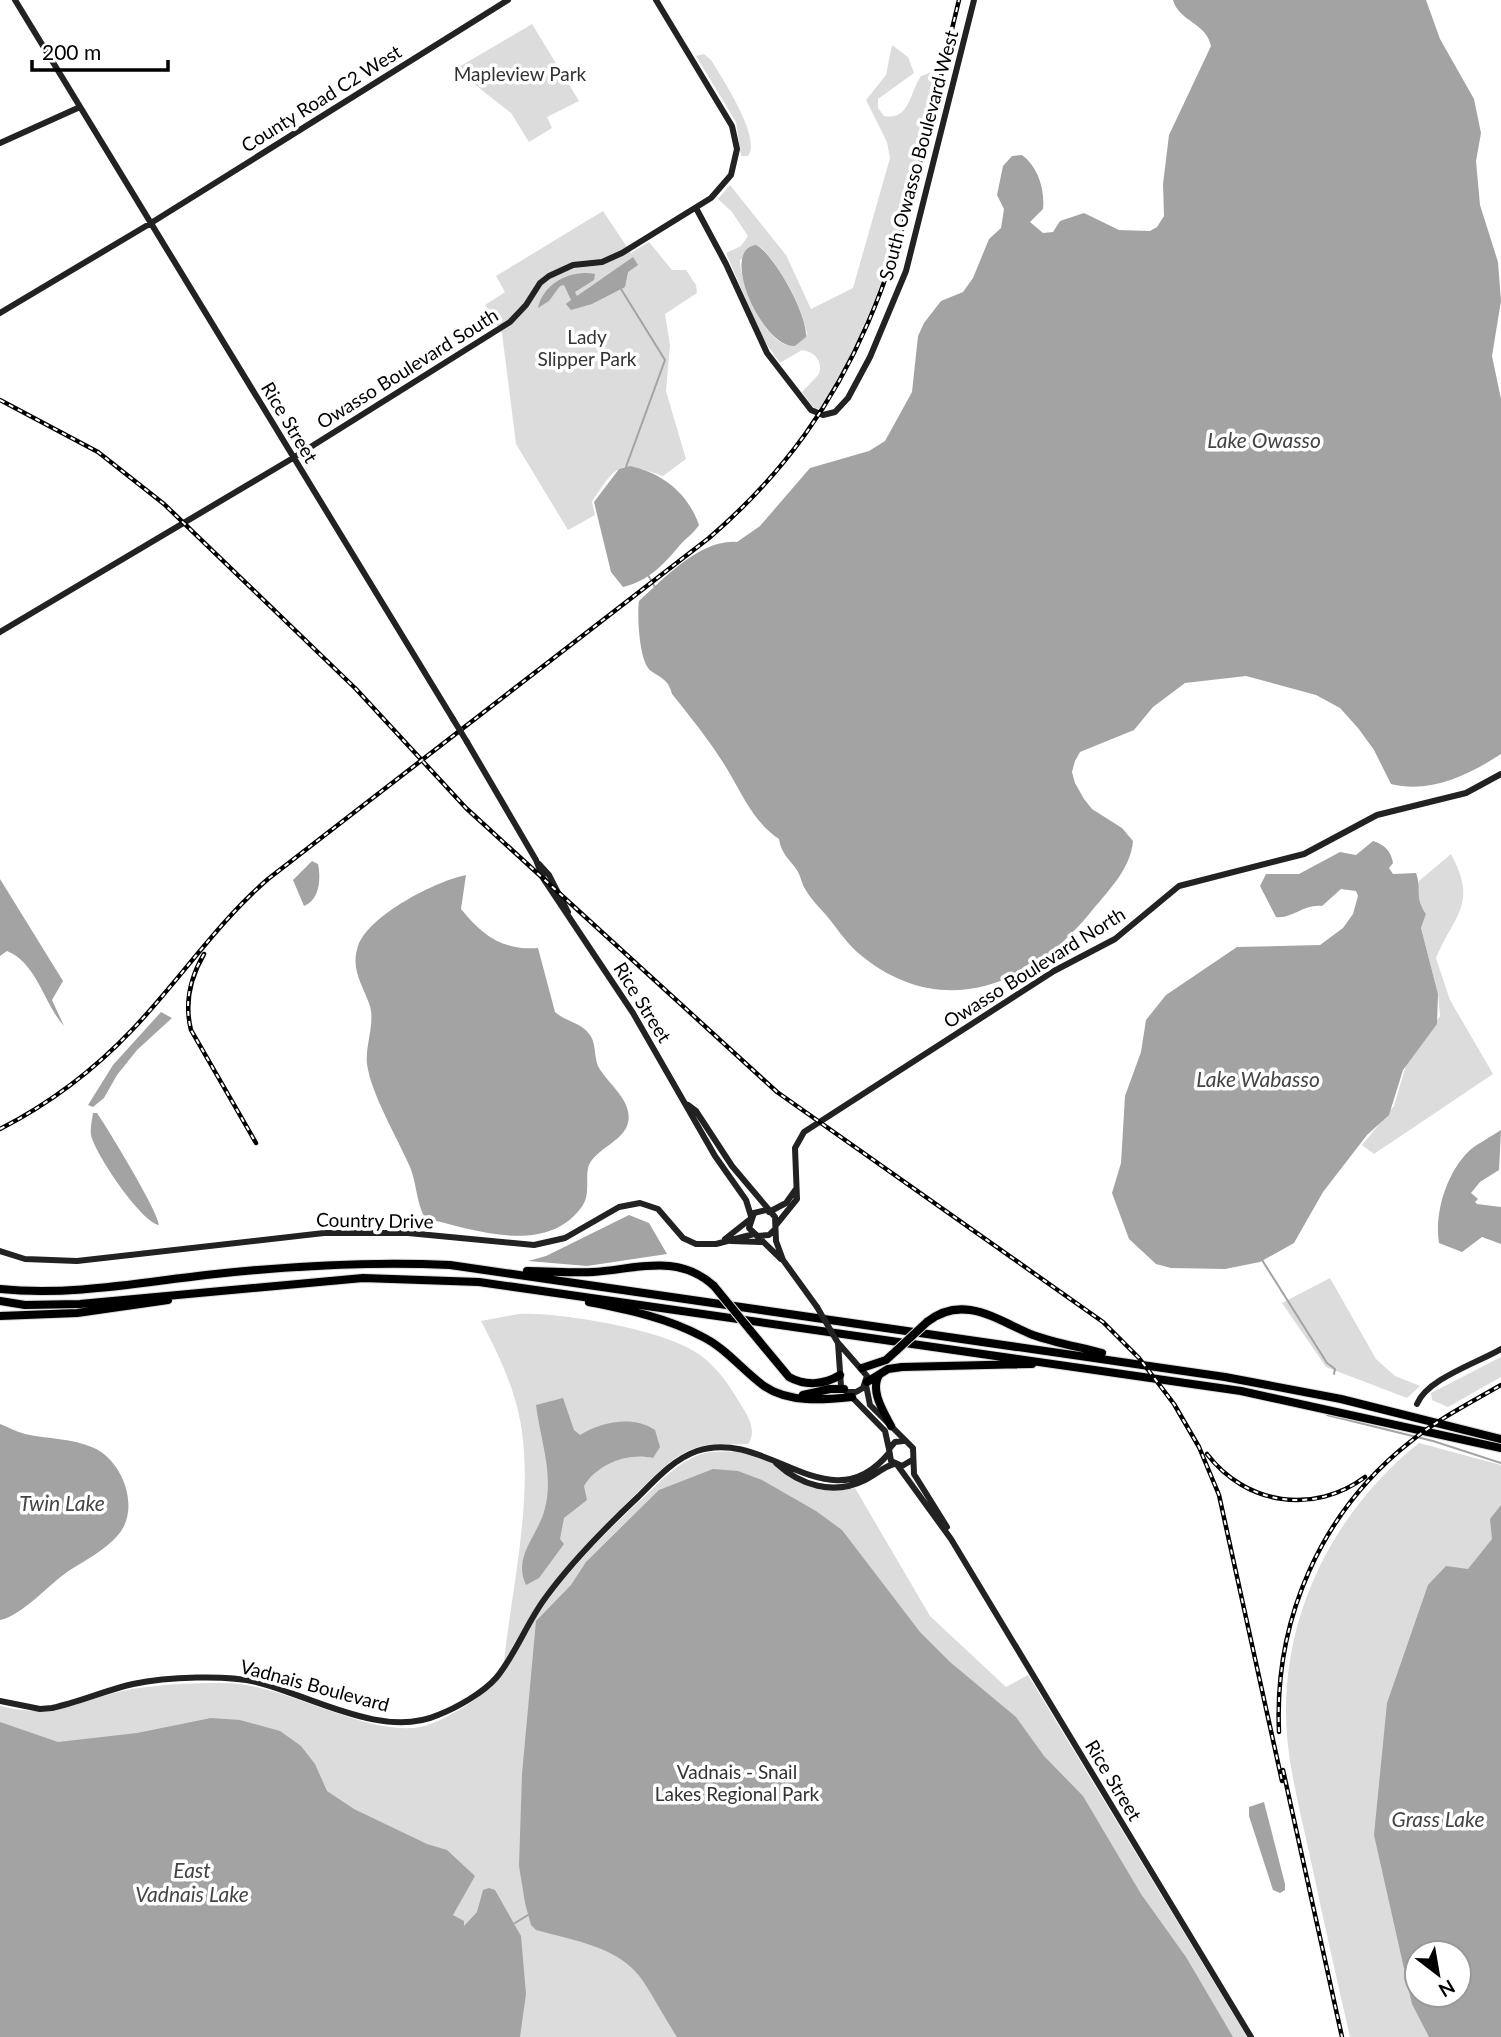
<svg xmlns="http://www.w3.org/2000/svg" width="1501" height="2037" viewBox="0 0 1501 2037" font-family="Lato,sans-serif">
<rect width="100%" height="100%" fill="#fff"/>
<path fill="#dcdcdc" fill-rule="evenodd" d="M532,24L579,101L547,117L552,128L529,142L511,113L469,80L459,67Z
M892,45L908,57L914,73L878,99V108L884,116C910,121 910,91 921,76L932,72L939,75C908,198 888,297 821,409L816,408L820,411L813,407L802,392L819,374C823,361 815,352 802,350L780,363L763,339L726,253L741,246L748,236L732,212L718,199L730,185L786,255L811,309L853,288L890,158L887,142L866,100L886,75ZM760,247C778,262 804,310 807,334L795,346C766,349 740,284 740,260Z
M704,54L711,60C722,78 762,138 748,156H741L736,122L696,56Z
M603,211L631,253L649,242L672,270H686L696,285L697,293L665,314L670,345L666,391L686,459L663,476C619,461 618,462 592,502L595,515L568,530L516,444L502,333L485,305L505,292L496,276Z
M1451,854C1478,904 1455,913 1436,958L1450,1000L1493,1074L1374,1154L1362,1145L1394,1106L1406,1065L1440,1016L1438,994L1421,928L1426,914C1417,902 1416,896 1419,881Z
M1330,1278L1376,1359L1395,1376L1420,1386L1407,1398L1326,1367L1282,1303Z
M518,1314C561,1312 666,1330 700,1355C718,1368 730,1386 741,1405C749,1417 757,1432 748,1444C728,1445 708,1442 690,1450C669,1459 652,1478 636,1494C579,1548 541,1593 504,1662C512,1586 532,1507 522,1432C517,1393 499,1355 481,1321Z
M1501,1357V1377L1448,1407L1432,1400L1431,1393Z
M1419,1443L1501,1465V2037H1350C1337,1980 1324,1923 1312,1866C1303,1823 1291,1780 1287,1736C1278,1622 1331,1513 1419,1443ZM1417,1953H1459V1995H1417Z
M710,1452C726,1451 744,1451 759,1457C799,1473 801,1499 855,1488L930,1616L1006,1687L1028,1675L1247,2037H0V1706C56,1719 68,1704 118,1692C153,1684 189,1683 224,1683C284,1683 365,1737 420,1727C434,1724 446,1717 459,1710C516,1676 512,1649 547,1601C576,1562 610,1528 645,1496C664,1478 683,1457 710,1452Z"/>
<path fill="#a3a3a3" fill-rule="evenodd" d="M1173,0H1426L1440,39L1474,99L1481,133L1476,161L1480,205L1498,262L1501,301L1492,356L1501,399V754C1469,775 1430,794 1391,784L1374,750L1358,728L1340,708L1316,695L1246,676L1185,683L1153,707L1134,730L1080,752L1075,761L1072,772L1075,783L1084,799L1092,809L1122,828L1133,841C1131,869 1107,892 1090,913C1029,988 938,1022 857,952C845,941 836,927 826,915C818,906 808,896 803,885C801,880 800,875 797,870C789,859 781,853 779,839C755,823 744,798 730,774C714,746 692,719 672,694C669,680 661,678 651,671C639,663 637,615 639,601C665,578 700,539 737,542L760,526L810,468L869,451L885,441L912,392L918,336L924,323L941,301L963,292L973,278L989,239L1001,228L1004,209L997,195L1003,166L1012,156L1022,155C1038,167 1045,189 1043,209L1030,222L1043,233L1053,232L1060,221L1084,213L1119,230L1150,231L1157,227L1164,216L1163,184L1169,135L1211,46C1206,22 1179,22 1173,0Z
M756,245C775,255 808,316 806,337L795,346C763,349 718,250 756,245Z
M633,257L638,265L628,272L625,287L592,304L571,310L566,304L571,300L564,285L560,286L549,301L538,308C543,284 570,269 595,274L594,280L575,292L577,296Z
M630,466C662,473 688,493 699,525C694,533 686,538 680,545C664,564 649,581 623,587L611,572L594,502L619,469Z
M1373,841C1385,845 1391,851 1393,863L1389,868L1393,874L1416,873C1422,889 1414,897 1426,914L1421,928L1438,994L1437,1024L1403,1070L1389,1115L1367,1135L1323,1192L1294,1243L1260,1262L1225,1269L1171,1268L1156,1264L1129,1239L1112,1193L1121,1163L1125,1096L1141,1052L1146,1020L1166,995L1237,947L1320,945L1343,928L1353,914L1358,896L1356,891L1341,889L1322,906C1303,904 1293,919 1276,917L1260,886L1266,874H1299L1340,852L1356,855Z
M312,861L318,864C321,878 320,900 304,906L293,880Z
M466,875L461,909C482,935 503,951 538,948L555,1012C566,1022 581,1022 590,1035C596,1043 594,1056 598,1066C607,1084 636,1102 627,1126C621,1141 598,1149 590,1163C584,1173 591,1192 583,1205C548,1257 474,1230 425,1218C416,1202 417,1184 410,1167C398,1139 371,1094 367,1064C365,1046 375,1024 370,1006C363,985 350,970 358,946C369,915 436,881 466,875Z
M0,879L63,981L52,1000L64,1026C44,1004 37,963 7,951L0,956Z
M161,1012L172,1018L137,1050L117,1075L104,1098L93,1107L88,1105L113,1065Z
M93,1113H97C108,1129 158,1211 159,1225C141,1222 95,1154 91,1135C90,1128 92,1120 93,1113Z
M1501,1130L1499,1170L1480,1182L1471,1193L1478,1199L1475,1202L1477,1204L1501,1207V1244L1482,1237L1462,1252L1439,1243C1434,1213 1447,1172 1469,1151C1478,1143 1491,1137 1501,1130Z
M629,1215L649,1223L667,1254L587,1266L528,1261L546,1256Z
M563,1398L574,1430L580,1435C601,1422 633,1415 655,1430L660,1447L653,1458C628,1452 597,1464 584,1486L587,1500L564,1518L560,1539L564,1544L539,1578L526,1585C512,1556 539,1535 545,1508C554,1474 540,1439 536,1405Z
M0,1424C8,1427 17,1432 25,1434C48,1439 72,1438 94,1448C123,1461 141,1509 118,1535C105,1550 86,1560 70,1570C50,1583 22,1616 0,1620Z
M713,1469L738,1471L762,1480L816,1511L842,1530L920,1632L950,1662L1016,1717L1044,1756L1083,1796L1141,1894L1186,1957L1233,2037H677C665,2019 655,1999 643,1981C621,1947 572,1940 536,1930L531,1925L525,1903L519,1866L522,1774L536,1621L571,1585L586,1562L659,1490Z
M1501,1505V2037H1429L1412,2004L1374,1835L1387,1703L1428,1585L1446,1566L1468,1569L1492,1539L1490,1519ZM1459,1953V1995H1417V1953Z
M211,1718L240,1720L280,1731L301,1746L315,1764L327,1791L354,1809L427,1844L447,1850L475,1876L453,1915L464,1921V1926L477,1912L483,1890L489,1888L495,1890L521,1936L526,1994L520,2037H0V1722L58,1742L137,1733Z
M1264,1802L1285,1884V1890L1280,1893L1273,1890L1249,1816V1807Z"/>
<g fill="none" stroke-linecap="round" stroke-linejoin="round">
<path stroke="#a3a3a3" stroke-width="2" d="M621,289L665,360L626,467
M648,575L656,589
M1262,1260L1327,1363L1335,1369L1334,1374
M1327,1415L1433,1441L1501,1463
M515,1923L528,1915"/>
<g stroke="#dbdbdb" stroke-width="10">
<path id="highway" d="M527,1271C549,1271 572,1273 593,1272C637,1269 678,1253 714,1286
M0,1289C69,1296 137,1283 206,1275C288,1266 368,1261 450,1265L1225,1377L1341,1399L1501,1439
M0,1301L25,1305L80,1304L363,1278L479,1282L1241,1391L1501,1448
M589,1302C628,1310 665,1317 701,1336C726,1348 742,1370 764,1386C789,1403 823,1400 852,1397
M0,1316L77,1313L168,1300
M927,1322C964,1293 998,1321 1033,1335C1055,1343 1080,1347 1102,1353
M750,1330L789,1377C805,1386 824,1385 840,1375
M862,1368L886,1360L897,1350
M880,1374C869,1389 883,1411 891,1426
M867,1382L888,1369L902,1367L1032,1364
M803,1395L830,1389H844"/>
</g>
<path stroke="#222" stroke-width="6" d="M15,0L453,719
M0,143L80,107
M696,208L726,264L767,353L811,410L823,415L835,412L848,398L870,357L906,271L974,0
M0,313L151,223L508,0
M0,632L293,458L510,322L526,305L540,283L549,276L573,265L602,262L622,253L711,198L731,175L737,149L732,126L656,0
M467,742L536,860L543,878L633,1013L715,1156L746,1200L751,1216
M539,864L549,875L568,912
M688,1105L696,1111L732,1166L775,1217L776,1241L783,1260L817,1307
M766,1210L754,1213L749,1228L781,1259
M769,1212L786,1203L796,1189
M776,1225L797,1199L795,1148L804,1132L1054,971L1115,939L1179,886L1304,854L1377,815L1466,793L1501,774
M757,1236L769,1235L775,1229
M725,1239L749,1220
M731,1241L761,1242
M0,1251L25,1259L77,1261L324,1233H408L534,1245L565,1238L619,1207L640,1203L658,1209L683,1238L696,1244H716L754,1234
M838,1343L841,1386L885,1431L889,1449
M840,1345L867,1376L863,1388L856,1392H848
M866,1385L870,1405L913,1448L914,1474L947,1527
M1417,1404C1427,1379 1477,1363 1501,1349
M903,1441L895,1442L889,1449L891,1461L902,1466L912,1460
M776,1463C800,1485 833,1496 865,1480C875,1475 883,1467 894,1464
M898,1466L951,1539L1251,2037
M0,1701L40,1709L52,1708C80,1702 106,1690 133,1684C165,1677 229,1674 260,1683C313,1697 384,1739 438,1715C456,1708 483,1693 496,1678C516,1654 527,1622 546,1597C573,1560 605,1528 639,1496C656,1479 674,1459 697,1451C768,1427 829,1526 889,1453"/>
<use href="#highway" stroke="#000" stroke-width="8"/>
<g stroke="#000" stroke-width="4.5">
<path id="rail" d="M0,400L98,452L164,504L356,689L466,808L777,1092L1103,1322L1139,1358L1174,1404L1199,1447L1219,1495L1282,1781
M204,954C190,978 184,1002 191,1030L256,1143
M0,1129C49,1104 94,1070 132,1030C179,981 216,924 268,879L709,538C885,387 907,212 959,0
M1207,1454C1246,1505 1314,1515 1365,1477
M1279,1732C1274,1619 1321,1512 1410,1442C1438,1419 1470,1403 1501,1385
M1283,1770L1342,2037"/>
</g>
<use href="#rail" stroke="#fff" stroke-width="2" stroke-dasharray="5" stroke-linecap="butt"/>
<g stroke="#dbdbdb" stroke-width="10" stroke-linecap="butt">
<path id="highway-bridge" d="M714,1286L750,1330
M897,1350L927,1322"/>
</g>
<path stroke="#222" stroke-width="6" d="M453,719L467,742
M817,1307L838,1343"/>
<use href="#highway-bridge" stroke="#000" stroke-width="8"/>
</g>
<g text-anchor="middle" dominant-baseline="central" stroke-width="7" stroke-linejoin="round" paint-order="stroke">
<g font-size="19" fill="#333" stroke="#fff">
<text x="520" y="73">Mapleview Park</text>
<text x="587" y="336">Lady<tspan x="587" dy="22">Slipper Park</tspan></text>
<text x="737" y="1771">Vadnais - Snail<tspan x="737" dy="22">Lakes Regional Park</tspan></text>
</g>
<g font-size="19" fill="#000" stroke="#fff">
<text transform="translate(321 98) rotate(-32)">County Road C2 West</text>
<text transform="translate(918 155) rotate(-75)">South Owasso Boulevard West</text>
<text transform="translate(407 368) rotate(-32)">Owasso Boulevard South</text>
<text transform="translate(290 422) rotate(59)">Rice Street</text>
<text transform="translate(1034 967) rotate(-32)">Owasso Boulevard North</text>
<text transform="translate(643 1002) rotate(58)">Rice Street</text>
<text transform="translate(375 1220) rotate(1)">Country Drive</text>
<text transform="translate(315 1685) rotate(15)">Vadnais Boulevard</text>
<text transform="translate(1114 1780) rotate(59)">Rice Street</text>
</g>
<g font-size="21" font-style="italic" fill="#444" stroke="#fff">
<text x="1264" y="439">Lake Owasso</text>
<text x="1258" y="1078">Lake Wabasso</text>
<text x="62" y="1502">Twin Lake</text>
<text x="1438" y="1818">Grass Lake</text>
<text x="192" y="1869">East<tspan x="192" dy="24">Vadnais Lake</tspan></text>
</g>
</g>
<g transform="translate(1438 1974) rotate(149)"><circle r="33" fill="#ffffff" stroke="#999999" stroke-width="2"/>
<path d="M0-5L12 26L0 18L-12 26Z" fill="#000000"/>
<text y="-10" font-size="19" font-weight="bold" text-anchor="middle" fill="#000000">N</text>
</g>
<path d="M32 60v10h136v-10" fill="none" stroke="#000000" stroke-width="3.5"/>
<text x="42" y="60" font-size="21" fill="#000000" stroke="#ffffff" stroke-width="5" paint-order="stroke">200 m</text>
</svg>
